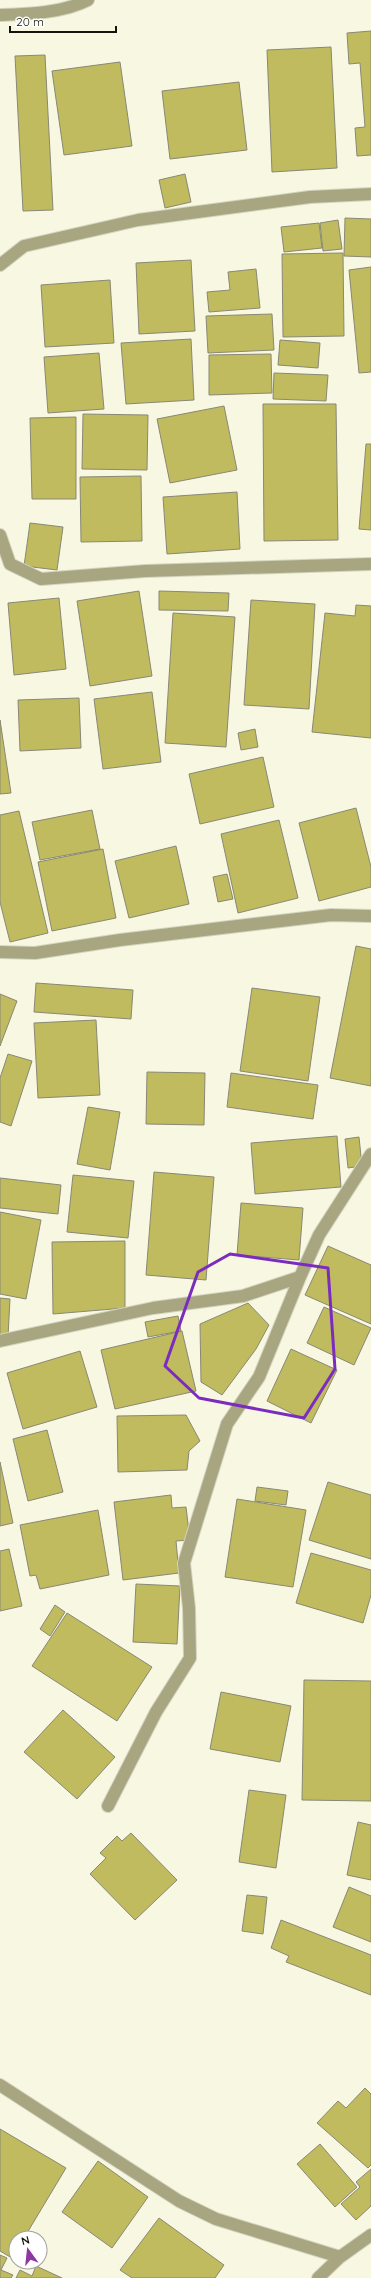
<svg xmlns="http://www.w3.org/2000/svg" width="371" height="2278" viewBox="0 0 371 2278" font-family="Quicksand,sans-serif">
<rect width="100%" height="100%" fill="#f8f8e2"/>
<path fill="#bfbb5e" stroke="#898875" d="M371,31V155L357,156L355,128L365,127L360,63L349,64L347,33Z
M331,47L337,168L272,172L267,50Z
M45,55L53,210L23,211L15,56Z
M120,62L132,146L64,155L52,71Z
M239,82L247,150L170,159L162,91Z
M185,174L191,202L165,208L159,180Z
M345,218L371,219V257L344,256Z
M338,220L342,249L323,251L320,223Z
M319,223L322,248L284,252L281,227Z
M343,253L344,336L283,337L282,254Z
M191,260L195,331L139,334L136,263Z
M371,267V372L359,373L349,270Z
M256,269L260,308L209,312L207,292L230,290L228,272Z
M110,280L114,343L45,347L41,285Z
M272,314L274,350L208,353L206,316Z
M191,339L194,400L126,404L121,343Z
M280,340L320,343L318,368L278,365Z
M99,353L104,409L48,413L44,357Z
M271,354L272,393L209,395V355Z
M274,373L328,375L326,401L273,399Z
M263,404H336L338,540L264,541Z
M224,406L237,470L170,483L157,419Z
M83,414L148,415L147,470L82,469Z
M76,417V499H32L30,418Z
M366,444H371V530L359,529Z
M141,476L142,541L81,542L80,477Z
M237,492L240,549L167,554L163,497Z
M30,523L63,527L57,570L24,566Z
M139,591L152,676L90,686L77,601Z
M159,591L229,593L228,611L159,610Z
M59,598L66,669L14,675L8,603Z
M251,600L315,604L309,709L244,705Z
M356,605L371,606V738L312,732L325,613L355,616Z
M173,613L235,617L226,747L165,743Z
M152,692L161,762L103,769L94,699Z
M79,698L81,748L20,751L18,700Z
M0,720L11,793L0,794Z
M255,729L258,747L241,750L238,733Z
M263,757L274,807L200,824L189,774Z
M356,808L371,867V887L319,901L299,823Z
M92,810L100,849L40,860L32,822Z
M19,811L48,933L10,942L0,902V815Z
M279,820L298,898L238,913L221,834Z
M176,846L189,904L129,918L115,861Z
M103,849L116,918L52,931L38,862Z
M227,874L233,899L218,902L213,877Z
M356,946L371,949V1086L330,1078Z
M36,983L133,990L131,1019L34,1012Z
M252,988L320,997L308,1081L240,1071Z
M0,994L17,1001L0,1046Z
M96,1020L100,1095L38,1098L34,1023Z
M8,1054L32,1061L11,1126L0,1122V1078Z
M147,1072L205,1073L204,1125L146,1124Z
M231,1073L318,1085L313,1119L227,1107Z
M88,1107L120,1112L110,1170L77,1164Z
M337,1136L341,1187L255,1194L251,1143Z
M359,1137L362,1166L348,1168L345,1139Z
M154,1172L214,1177L206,1280L146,1275Z
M73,1175L134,1181L128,1238L67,1232Z
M0,1178L61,1185L58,1214L0,1208Z
M241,1203L303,1208L299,1260L237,1255Z
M0,1212L41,1220L26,1299L0,1294Z
M125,1241V1308L53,1314L52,1242Z
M328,1246L371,1265V1324L305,1295Z
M0,1298L10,1299L8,1337H0Z
M248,1303L269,1325L256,1349L222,1395L201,1382L200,1324Z
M324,1307L371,1328L354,1365L307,1343Z
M178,1316L181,1331L148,1337L145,1322Z
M182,1331L196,1391L115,1409L101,1350Z
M291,1349L337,1370L311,1423L267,1401Z
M80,1351L97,1407L23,1429L7,1373Z
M186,1415L200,1441L189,1451L187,1470L118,1472L117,1416Z
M47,1430L63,1492L28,1501L13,1439Z
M0,1462L13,1523L0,1526Z
M328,1482L371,1495V1559L309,1540Z
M257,1487L288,1491L286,1505L255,1501Z
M171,1495L172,1508L186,1507L190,1540L176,1541L179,1573L123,1580L114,1502Z
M237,1499L306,1510L293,1587L225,1577Z
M98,1510L109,1575L40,1589L36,1575L30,1576L20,1525Z
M9,1549L22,1606L0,1611V1551Z
M311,1553L371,1570V1595L363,1623L296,1603Z
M136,1584L180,1586L177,1644L133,1642Z
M55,1605L65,1612L50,1636L40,1629Z
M67,1613L152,1667L117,1721L32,1666Z
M304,1680L371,1681V1801L302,1800Z
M221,1692L291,1706L280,1762L210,1749Z
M63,1710L115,1757L77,1799L24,1752Z
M249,1790L286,1795L276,1868L239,1862Z
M358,1822L371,1825V1880L347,1875Z
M131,1833L177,1880L135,1920L90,1874L106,1858L100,1853L117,1836L122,1841Z
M349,1887L371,1896V1942L333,1927Z
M247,1895L267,1897L263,1934L242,1931Z
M281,1920L371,1955V1995L286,1962L289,1956L271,1948Z
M365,2088L371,2094V2165L368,2168L317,2123L338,2101L346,2108Z
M0,2129L66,2168L24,2238H16V2251L12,2258L0,2251Z
M320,2144L357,2187L335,2207L297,2164Z
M98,2161L148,2197L112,2248L62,2212Z
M371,2169V2206L356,2220L341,2204L360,2187L356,2182Z
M159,2218L224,2265L215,2278H132L120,2270Z
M0,2255L7,2258L1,2270L13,2275L11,2278H0Z
M36,2266L62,2278H16L20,2270L32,2276Z"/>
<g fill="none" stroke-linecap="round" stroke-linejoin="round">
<g stroke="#d4d4c0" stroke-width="14">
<path id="minor" d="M0,15C28,14 63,13 88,0
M0,265L24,246L138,220L310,197L371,194
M0,535L10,564L41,579L145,571L371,564
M0,952L35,953L120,940L331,915L371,916
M0,1341L153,1308L243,1296L300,1277L319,1235L371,1154
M108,1806L156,1712L190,1658L189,1608L184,1563L227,1424L259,1377L300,1277
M0,2085L179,2201L216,2219L340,2257
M318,2278L340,2257L371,2235"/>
</g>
<use href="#minor" stroke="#a7a681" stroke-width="12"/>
</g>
<path fill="none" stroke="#7b2cbf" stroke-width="3" stroke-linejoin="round" d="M230,1254L328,1268L335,1369L304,1418L199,1398L165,1366L198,1272Z"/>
<g transform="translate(28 2250) rotate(345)"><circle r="19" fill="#ffffff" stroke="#a1a19e"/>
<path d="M0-3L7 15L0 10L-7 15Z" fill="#8e36a2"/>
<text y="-6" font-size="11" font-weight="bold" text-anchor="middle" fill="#14140c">N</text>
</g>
<path d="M10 26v6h106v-6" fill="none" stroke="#14140c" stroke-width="2"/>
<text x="16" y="26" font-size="12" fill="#14140c" stroke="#ffffff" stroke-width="3" paint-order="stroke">20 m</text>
</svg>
